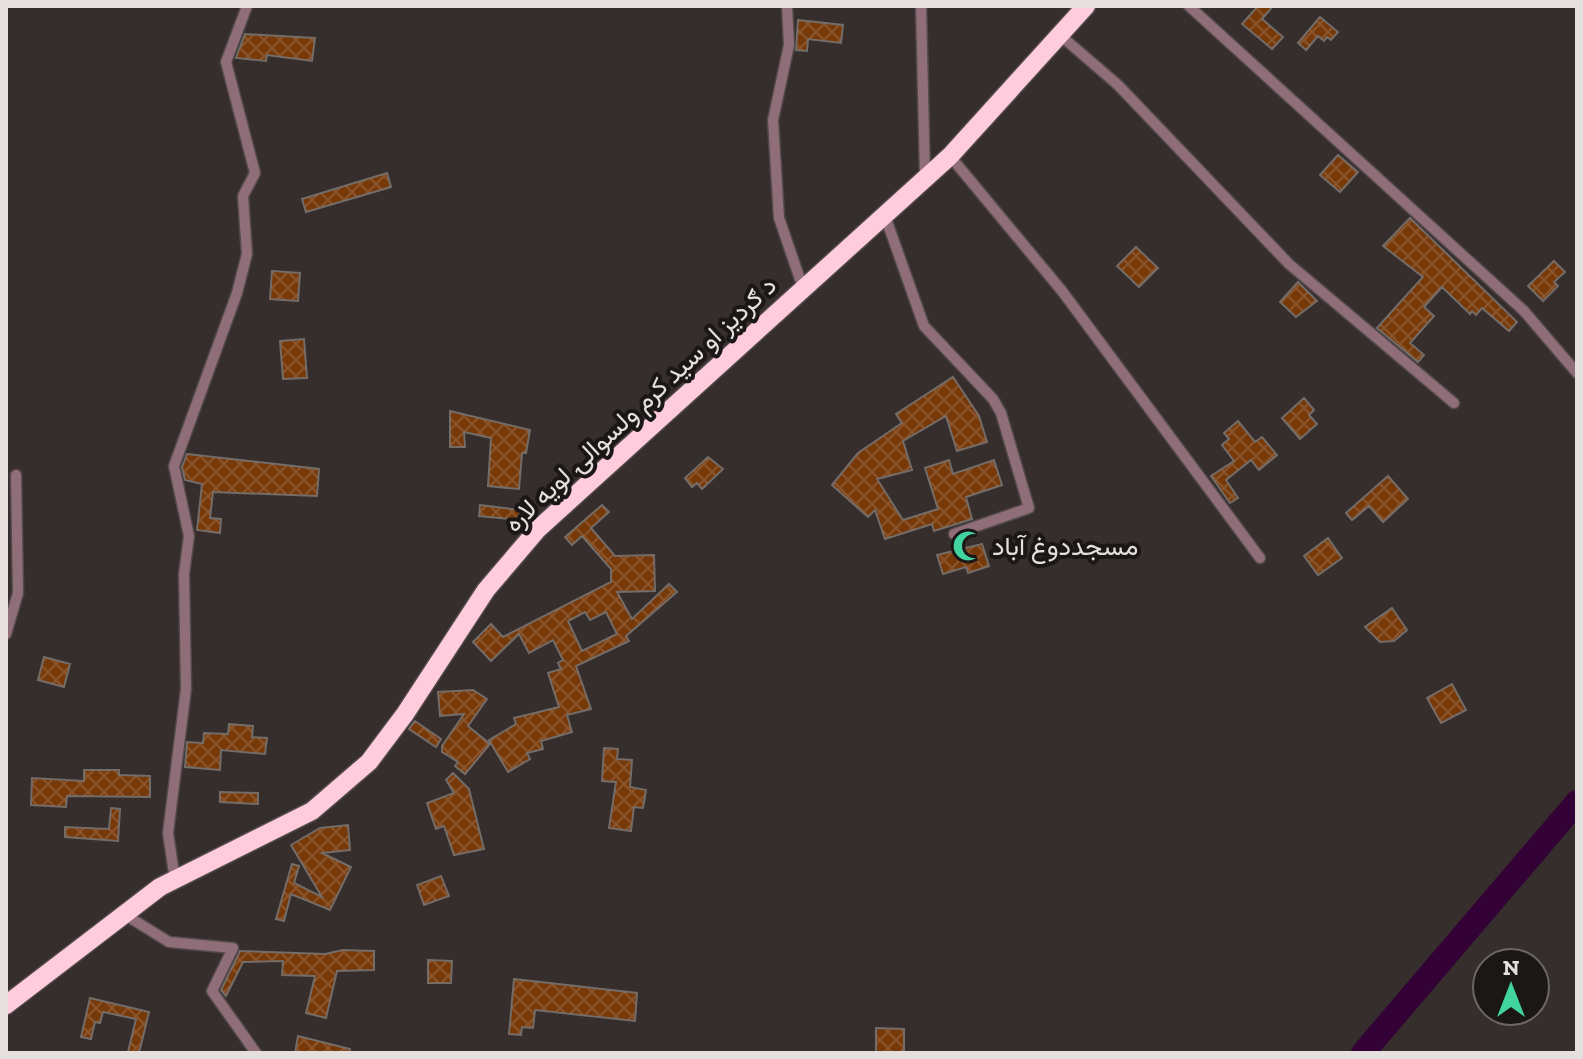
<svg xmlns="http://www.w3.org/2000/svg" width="1583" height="1059" viewBox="0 0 1583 1059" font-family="'Zilla Slab',Vazirmatn,serif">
<defs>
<pattern id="building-cross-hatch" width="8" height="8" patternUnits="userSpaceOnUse" patternTransform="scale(2)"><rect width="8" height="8" fill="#783909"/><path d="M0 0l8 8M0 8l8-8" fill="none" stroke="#8b552c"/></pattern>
</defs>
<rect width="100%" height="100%" fill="#362d2d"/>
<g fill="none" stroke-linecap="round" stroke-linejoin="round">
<path stroke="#330135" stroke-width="24" d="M1363,1053L1577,802"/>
</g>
<path fill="url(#building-cross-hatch)" stroke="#746c67" stroke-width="2" fill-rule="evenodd" d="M1258,6H1273L1262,19L1283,37L1272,49L1242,24Z
M1320,17L1338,32L1331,40L1327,37L1324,41L1318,36L1306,50L1298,43Z
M798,20L843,25L841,43L808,39L807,51L796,50Z
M245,34L315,38L312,61L267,55L266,61L236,58Z
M1338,155L1358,172L1340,192L1320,175Z
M387,173L391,187L306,212L302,199Z
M1410,218L1517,322L1509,331L1482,308L1476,315L1472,311L1470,314L1442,287L1424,307L1434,316L1410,343L1424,355L1418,362L1377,328L1423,277L1383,246Z
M1136,247L1158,268L1139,287L1117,266Z
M1554,261L1565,272L1554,282L1558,286L1543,301L1528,286Z
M272,271L300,273L298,301L270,299Z
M1298,282L1317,301L1296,317L1280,302Z
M304,339L307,378L283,379L280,341Z
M953,377L979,416L987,442L957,451L946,416L903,441L912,470L877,479L903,520L938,509L925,468L949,460L953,474L994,460L1002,485L966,497L972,519L934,531L932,524L885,539L875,510L868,517L832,485L858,453L902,423L896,414Z
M1304,398L1314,410L1309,415L1317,424L1300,439L1282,418Z
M450,411L530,430L526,453H522L519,489L488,486L491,438L464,432L465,447H450Z
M1238,421L1255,442L1262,437L1277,455L1259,470L1251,460L1226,480L1238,498L1230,503L1211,476L1234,461L1222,445L1229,439L1224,433Z
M187,454L319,469L317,496L213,492L210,518L221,519L220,533L197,530L202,484L185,480L182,467Z
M708,457L723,469L702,489L697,483L692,487L685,478Z
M1388,476L1408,499L1383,522L1369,506L1352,520L1346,513Z
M480,505L520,510L519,520L479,516Z
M602,505L609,512L591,528L615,556L654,555L655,591L617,592L632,619L669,584L677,592L626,636L629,641L576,666L591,709L567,715L572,732L541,741L543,749L527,753L530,759L508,772L489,740L516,724L514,718L559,707L548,673L561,669L558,663L563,660L553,640L529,653L519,634L491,661L473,642L491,624L503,637L611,582V569L582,536L572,545L565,537ZM585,612L590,620L606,612L617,634L582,651L568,621Z
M1328,538L1342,558L1318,575L1304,556Z
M982,544L989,566L968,573L966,567L943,574L937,555Z
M1392,608L1407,630L1394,641L1380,642L1365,627Z
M44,657L70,664L64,687L38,680Z
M1452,684L1466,710L1441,723L1427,698Z
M473,690L487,699L468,726L490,744L465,774L455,766L458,762L442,752V746L464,714L440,716L438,692Z
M415,721L441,739L436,747L409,729Z
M229,724L253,726L252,737L267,738L265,754L221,750L220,770L185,767L187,742L203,743L204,733L228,734Z
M604,748L618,749L617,759L632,760L630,787L646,790L643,808L634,807L631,831L609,828L616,782L602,781Z
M84,770H119V775L150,776V797L67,796L66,807L31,805L32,778L84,781Z
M453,773L469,789L484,849L454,855L444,826L436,829L427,803L454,793L446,780Z
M220,792L258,793V804L220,802Z
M111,808L120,809L118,841L65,837V827L109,829Z
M348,825L350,850L322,853L351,867L330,910L291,894L284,921L276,919L292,864L299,866L294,883L322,897L291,845L320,828Z
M441,876L449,896L424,905L417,885Z
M343,950L374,951V970L337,971L326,1018L306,1013L315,976L282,975L283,961L243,962L226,996L221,990L240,951L325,954Z
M428,960L452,961L451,983H428Z
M514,979L637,993L635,1021L535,1010L533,1028L522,1027L521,1035L509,1034Z
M90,998L149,1012L139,1053L128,1052L136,1019L103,1012L100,1023L95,1022L91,1039L81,1037Z
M876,1028L904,1029V1053H876Z
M298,1036L350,1049V1053H295Z"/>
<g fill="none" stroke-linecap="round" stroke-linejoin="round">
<g stroke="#524949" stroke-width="13">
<path id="street" d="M787,6L789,45L773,120L779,218L803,288
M921,6L925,178
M1189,6L1524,311L1577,373
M1060,35L1118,85L1289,264L1454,403
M950,156L1062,291L1260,558
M885,216L924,326L993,399L1001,413L1029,508L954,534
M6,634L18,593L16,475
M175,880L168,833L186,689L184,574L189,536L174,466L237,293L247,254L243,196L255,173L226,62L247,6
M124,914L169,942L233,948L212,991L256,1053"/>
</g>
<g stroke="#524949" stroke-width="21">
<path id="highway" d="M6,1005L160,887L312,811L369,762L405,714L486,590L538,529L950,156L1086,6"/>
</g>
<use href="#street" stroke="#8f6d79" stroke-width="10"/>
<use href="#highway" stroke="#ffccde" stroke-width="18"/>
</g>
<defs>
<g id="mosque-bare" transform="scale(2.4)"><path d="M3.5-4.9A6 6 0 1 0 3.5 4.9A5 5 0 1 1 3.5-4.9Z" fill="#42d4a0" stroke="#1b1716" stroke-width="2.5" paint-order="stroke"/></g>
</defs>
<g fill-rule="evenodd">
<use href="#mosque-bare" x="968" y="546"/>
</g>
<g text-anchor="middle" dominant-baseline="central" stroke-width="8" stroke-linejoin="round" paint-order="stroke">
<g font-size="26" fill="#e5dfde" stroke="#1b1716">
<text transform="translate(640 404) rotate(-43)">د ګردیز او سید کرم ولسوالۍ لویه لاره</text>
</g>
<g font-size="26" fill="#e5dfde" stroke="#1b1716" text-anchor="start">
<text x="992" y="546">مسجددوغ آباد</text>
</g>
</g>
<rect width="1583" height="1059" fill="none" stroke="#e5dfde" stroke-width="16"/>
<g transform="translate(1511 987)"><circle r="38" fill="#1b1716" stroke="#6c6766" stroke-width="2"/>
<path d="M0-6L14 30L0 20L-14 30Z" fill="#42d4a0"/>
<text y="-12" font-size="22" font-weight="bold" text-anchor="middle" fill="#e5dfde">N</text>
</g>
</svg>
